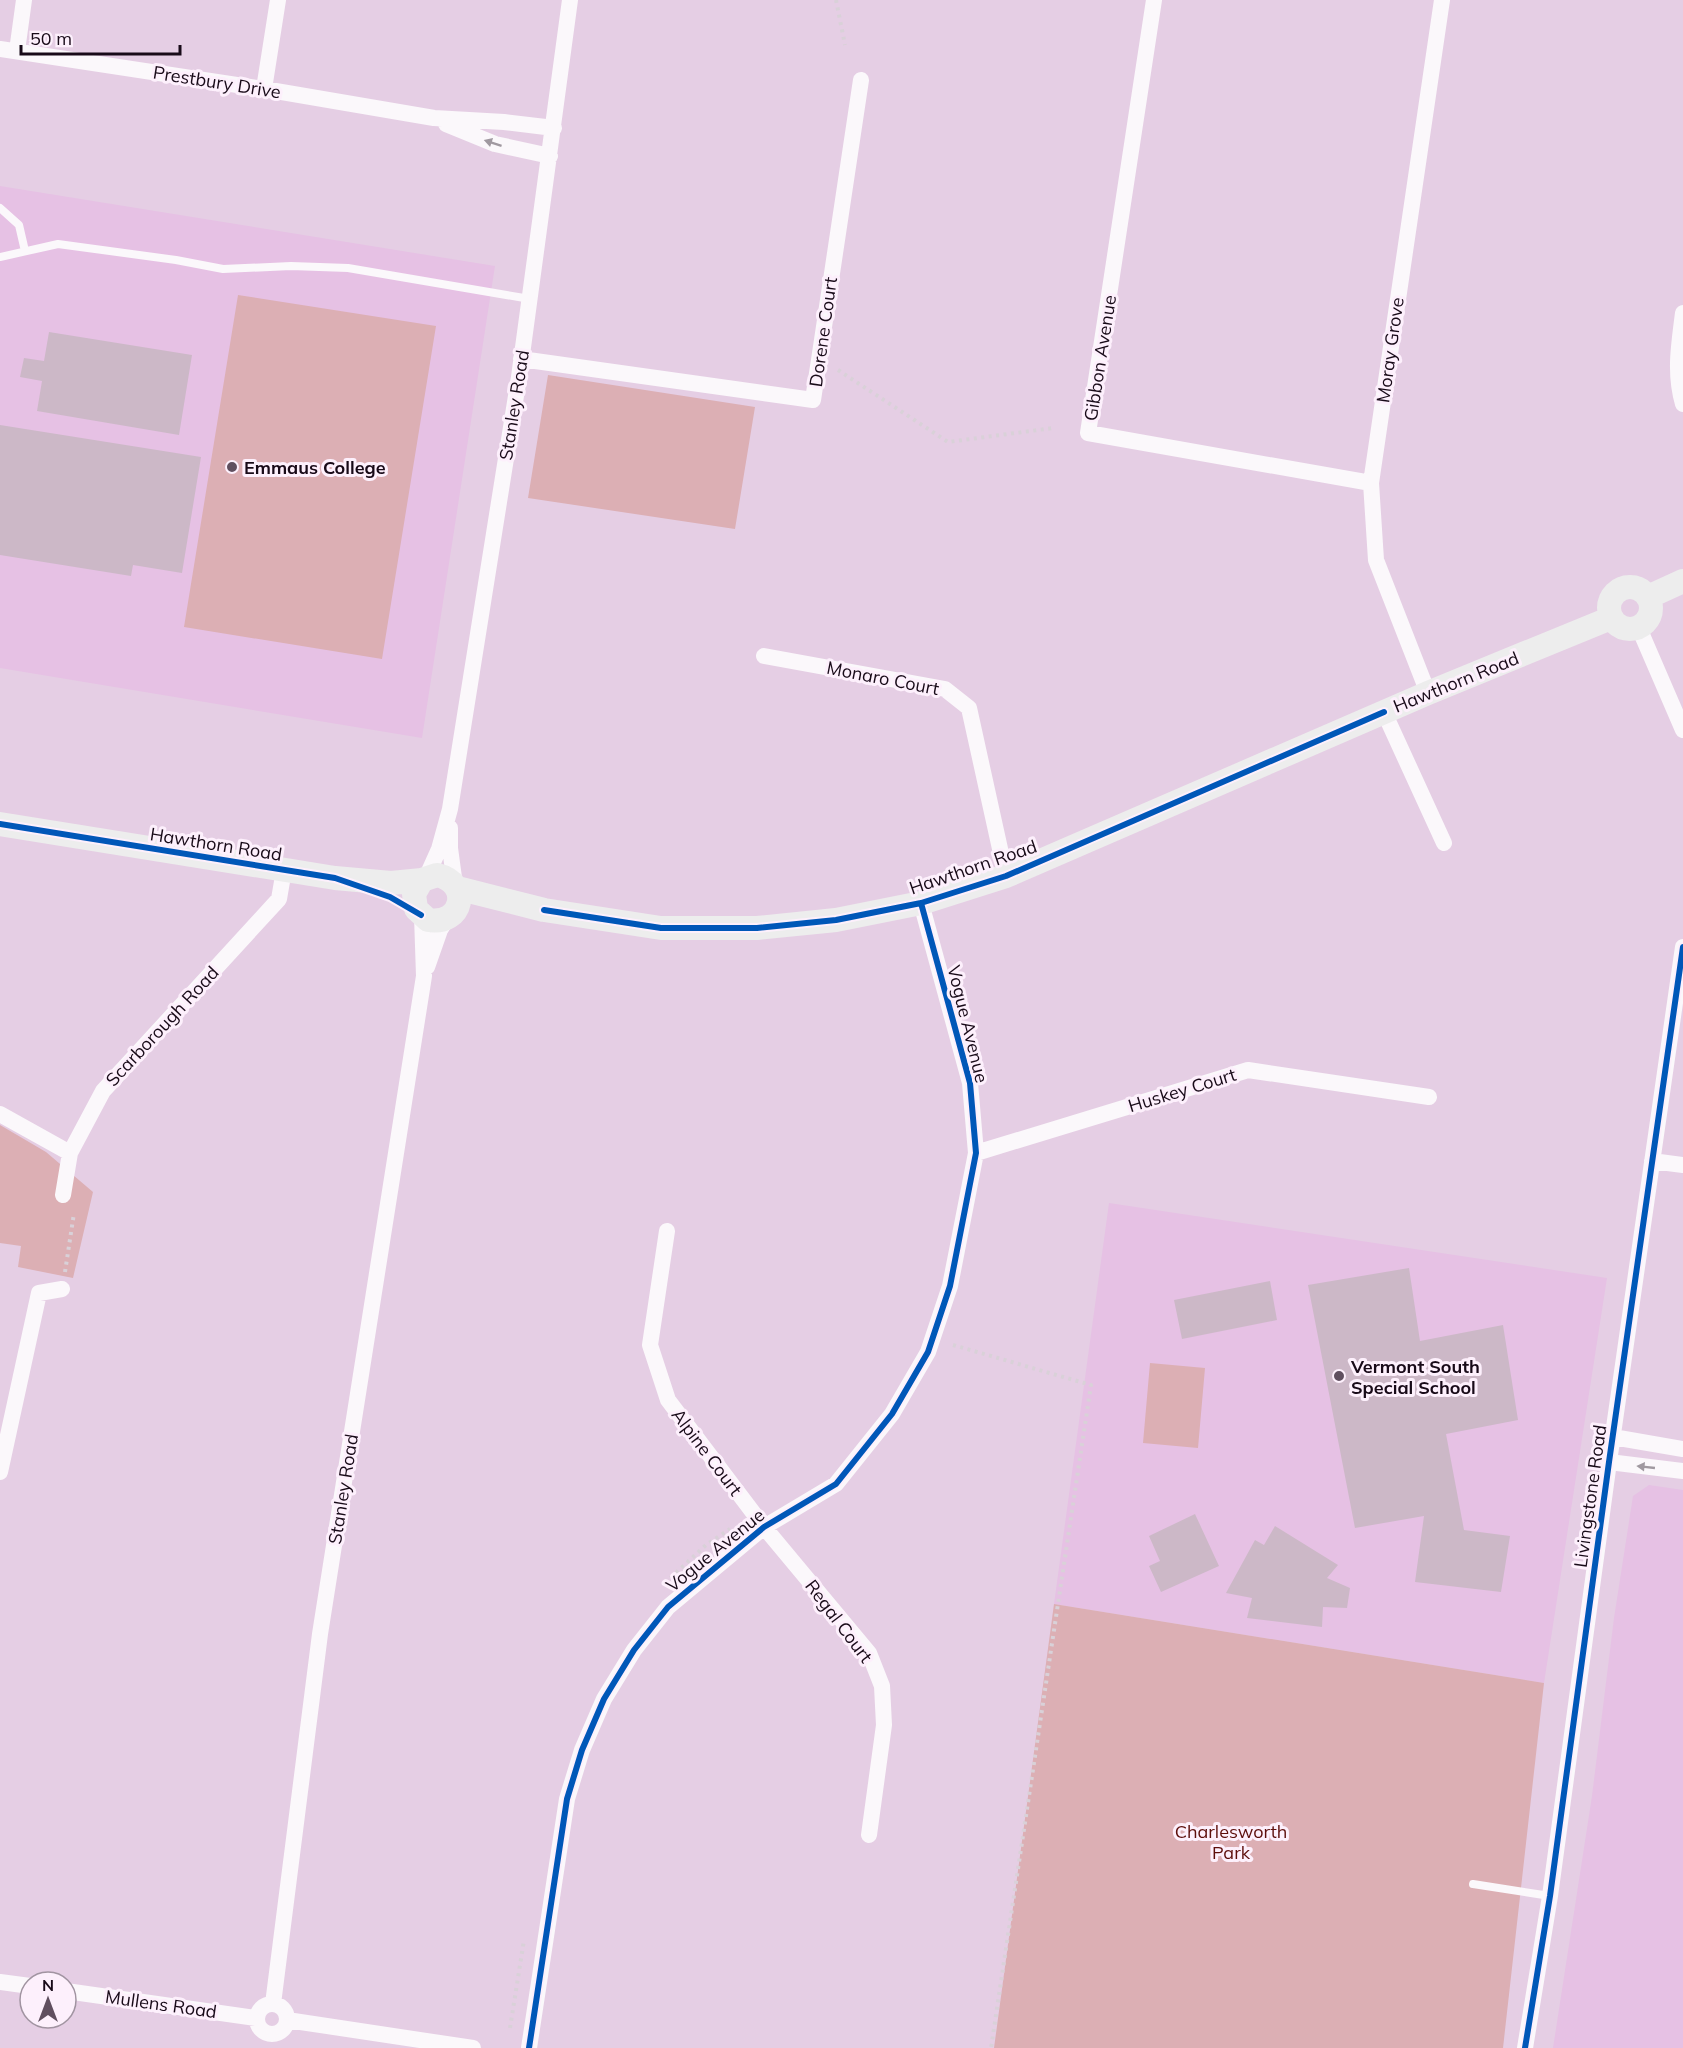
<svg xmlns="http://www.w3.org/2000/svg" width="1683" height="2048" viewBox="0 0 1683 2048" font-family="Mulish,sans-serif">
<rect width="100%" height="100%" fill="#e5cee4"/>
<path fill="#e6c1e4" d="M0,186L495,266L422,738L0,668Z
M1109,1203L1607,1278L1544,1683L1054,1604Z
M1649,1485L1683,1490V2048H1553L1592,1796L1614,1618L1633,1496Z"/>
<path fill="#dcafb4" d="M238,295L436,326L382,659L184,627Z
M548,375L755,407L735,529L528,498Z
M0,1125L46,1152L93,1192L73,1278L18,1267L21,1246L0,1243Z
M1150,1363L1205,1368L1198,1448L1143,1443Z
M1054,1604L1544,1683L1503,2048H994Z"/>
<path fill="#ccb8c7" d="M49,332L192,355L179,435L37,411L42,381L20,377L24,358L44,361Z
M0,425L201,457L182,573L133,565L131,576L0,555Z
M1409,1268L1420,1341L1503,1325L1518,1420L1446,1434L1464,1530L1510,1536L1501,1592L1415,1582L1424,1516L1355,1528L1308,1285Z
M1270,1281L1277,1320L1182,1339L1174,1300Z
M1195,1514L1219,1566L1161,1592L1149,1566L1160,1561L1149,1536Z
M1275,1526L1338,1565L1327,1578L1350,1588L1347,1608L1323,1607L1322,1627L1247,1618L1252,1598L1226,1593L1255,1540L1264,1545Z"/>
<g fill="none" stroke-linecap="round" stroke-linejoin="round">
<path stroke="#d9d1d8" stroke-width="4" stroke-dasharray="3 4.5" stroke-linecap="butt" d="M836,0L845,45
M838,370L948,442L1053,428
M65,1272L74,1213
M953,1345L1091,1385L991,2048
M665,1583L706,1545L730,1529
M510,2028L524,1940"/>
<path stroke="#fbf8fb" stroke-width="8" d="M0,208L19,225L25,251
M0,257L58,244L176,260L223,269L291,266L348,268L530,299
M1473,1884L1550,1896"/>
<path stroke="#fbf8fb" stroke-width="16" d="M1154,0L1088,433L1371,483
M0,49L264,89L434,118L504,122L554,128
M17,51L24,0
M264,89L278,0
M446,124L495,144L550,156
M1683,313C1679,345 1674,373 1683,404
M521,359L813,400L861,80
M1639,628L1683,730
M764,656L945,689L969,708L1006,876
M1428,693L1376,560L1371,483L1442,0
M1384,712L1444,843
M450,828V848L455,885
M426,878L439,849L450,809L519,377L570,0
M427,967L440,930L448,917
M0,1114L70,1153
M976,1153L1248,1070L1429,1097
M1652,1161L1683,1165
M63,1195L70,1153L103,1091L279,899L284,870
M667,1231L650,1345L668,1400L764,1527L869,1653L882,1686L884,1725L869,1835
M1613,1437L1683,1449
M1609,1462L1683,1471
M0,1472L39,1293L62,1289
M0,1982L30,1986
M66,1991L256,2018
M257 2019a15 15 0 1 1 30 0a15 15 0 1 1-30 0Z
M273,2004L320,1634L424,976L422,916
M287,2020L473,2048
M529,2048L567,1799L582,1750L604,1699L634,1650L668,1607L764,1527L836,1484L892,1414L928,1352L950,1286L976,1153L970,1083L921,903
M1525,2048L1550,1896L1609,1462L1683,947"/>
<path stroke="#ededed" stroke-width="24" d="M1609 608a21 21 0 1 1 42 0a21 21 0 1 1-42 0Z
M1648,597L1683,581
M0,824L335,878L391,883L422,880L437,875C472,883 463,926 428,920L416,909L414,894L422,880
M457,888L544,910L661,928H757L836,920L921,903L1006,876L1428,693L1611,618"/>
<g stroke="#fdf0fc" stroke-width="10">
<path id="cycleway" d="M0,824L335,878L390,897L421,915
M544,910L661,928H757L836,920L921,903L1006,876L1384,712
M529,2048L567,1799L582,1750L604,1699L634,1650L668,1607L764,1527L836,1484L892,1414L928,1352L950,1286L976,1153L970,1083L921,903
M1525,2048L1550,1896L1609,1462L1683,947"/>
</g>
<use href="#cycleway" stroke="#0057b8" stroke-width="6"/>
</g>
<defs><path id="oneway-solid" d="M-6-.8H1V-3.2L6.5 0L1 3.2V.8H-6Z" transform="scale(1.5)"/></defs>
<g fill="#a099a0">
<use href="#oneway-solid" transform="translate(493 143) rotate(-162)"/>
<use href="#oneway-solid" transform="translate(1646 1467) rotate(-174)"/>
</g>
<g fill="#604f5f" stroke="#fdf0fc" stroke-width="2">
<circle cx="232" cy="467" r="6"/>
<circle cx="1339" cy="1376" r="6"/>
</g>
<g text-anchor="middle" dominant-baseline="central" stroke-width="6" stroke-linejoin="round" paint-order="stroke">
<g font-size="18" fill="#180a18" stroke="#fdf0fc">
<text transform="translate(217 82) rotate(9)">Prestbury Drive</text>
<text transform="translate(823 332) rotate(-82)">Dorene Court</text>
<text transform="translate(1390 350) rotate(-82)">Moray Grove</text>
<text transform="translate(1100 358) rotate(-81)">Gibbon Avenue</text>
<text transform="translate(514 405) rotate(-81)">Stanley Road</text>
<text transform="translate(883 678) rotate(11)">Monaro Court</text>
<text transform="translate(1456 682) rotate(-22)">Hawthorn Road</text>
<text transform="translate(216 844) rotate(9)">Hawthorn Road</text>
<text transform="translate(973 867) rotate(-19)">Hawthorn Road</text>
<text transform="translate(968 1024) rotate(76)">Vogue Avenue</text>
<text transform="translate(162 1026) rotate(-47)">Scarborough Road</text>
<text transform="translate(1182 1090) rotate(-17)">Huskey Court</text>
<text transform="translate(707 1452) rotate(53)">Alpine Court</text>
<text transform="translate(343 1489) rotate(-81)">Stanley Road</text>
<text transform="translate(1590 1496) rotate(-82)">Livingstone Road</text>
<text transform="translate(715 1550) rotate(-39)">Vogue Avenue</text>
<text transform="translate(839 1621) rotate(53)">Regal Court</text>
<text transform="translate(161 2004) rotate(8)">Mullens Road</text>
</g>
<g font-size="18" font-weight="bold" fill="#180a18" stroke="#fdf0fc" text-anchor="start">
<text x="244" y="467">Emmaus College</text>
<text x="1351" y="1366">Vermont South<tspan x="1351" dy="21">Special School</tspan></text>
</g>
<g font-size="18" fill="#5d0e0b" stroke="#fdf0fc">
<text x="1231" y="1831">Charlesworth<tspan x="1231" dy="21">Park</tspan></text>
</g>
</g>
<g transform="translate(48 2000)"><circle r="28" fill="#fdf0fc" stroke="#a194a1" stroke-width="1.5"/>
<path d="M0-4.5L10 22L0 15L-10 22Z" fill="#604f5f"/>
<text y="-9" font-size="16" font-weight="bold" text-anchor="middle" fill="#180a18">N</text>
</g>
<path d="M21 45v9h159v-9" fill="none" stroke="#180a18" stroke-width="3"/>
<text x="30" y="45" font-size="18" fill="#180a18" stroke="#fdf0fc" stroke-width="4.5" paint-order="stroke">50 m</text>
</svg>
